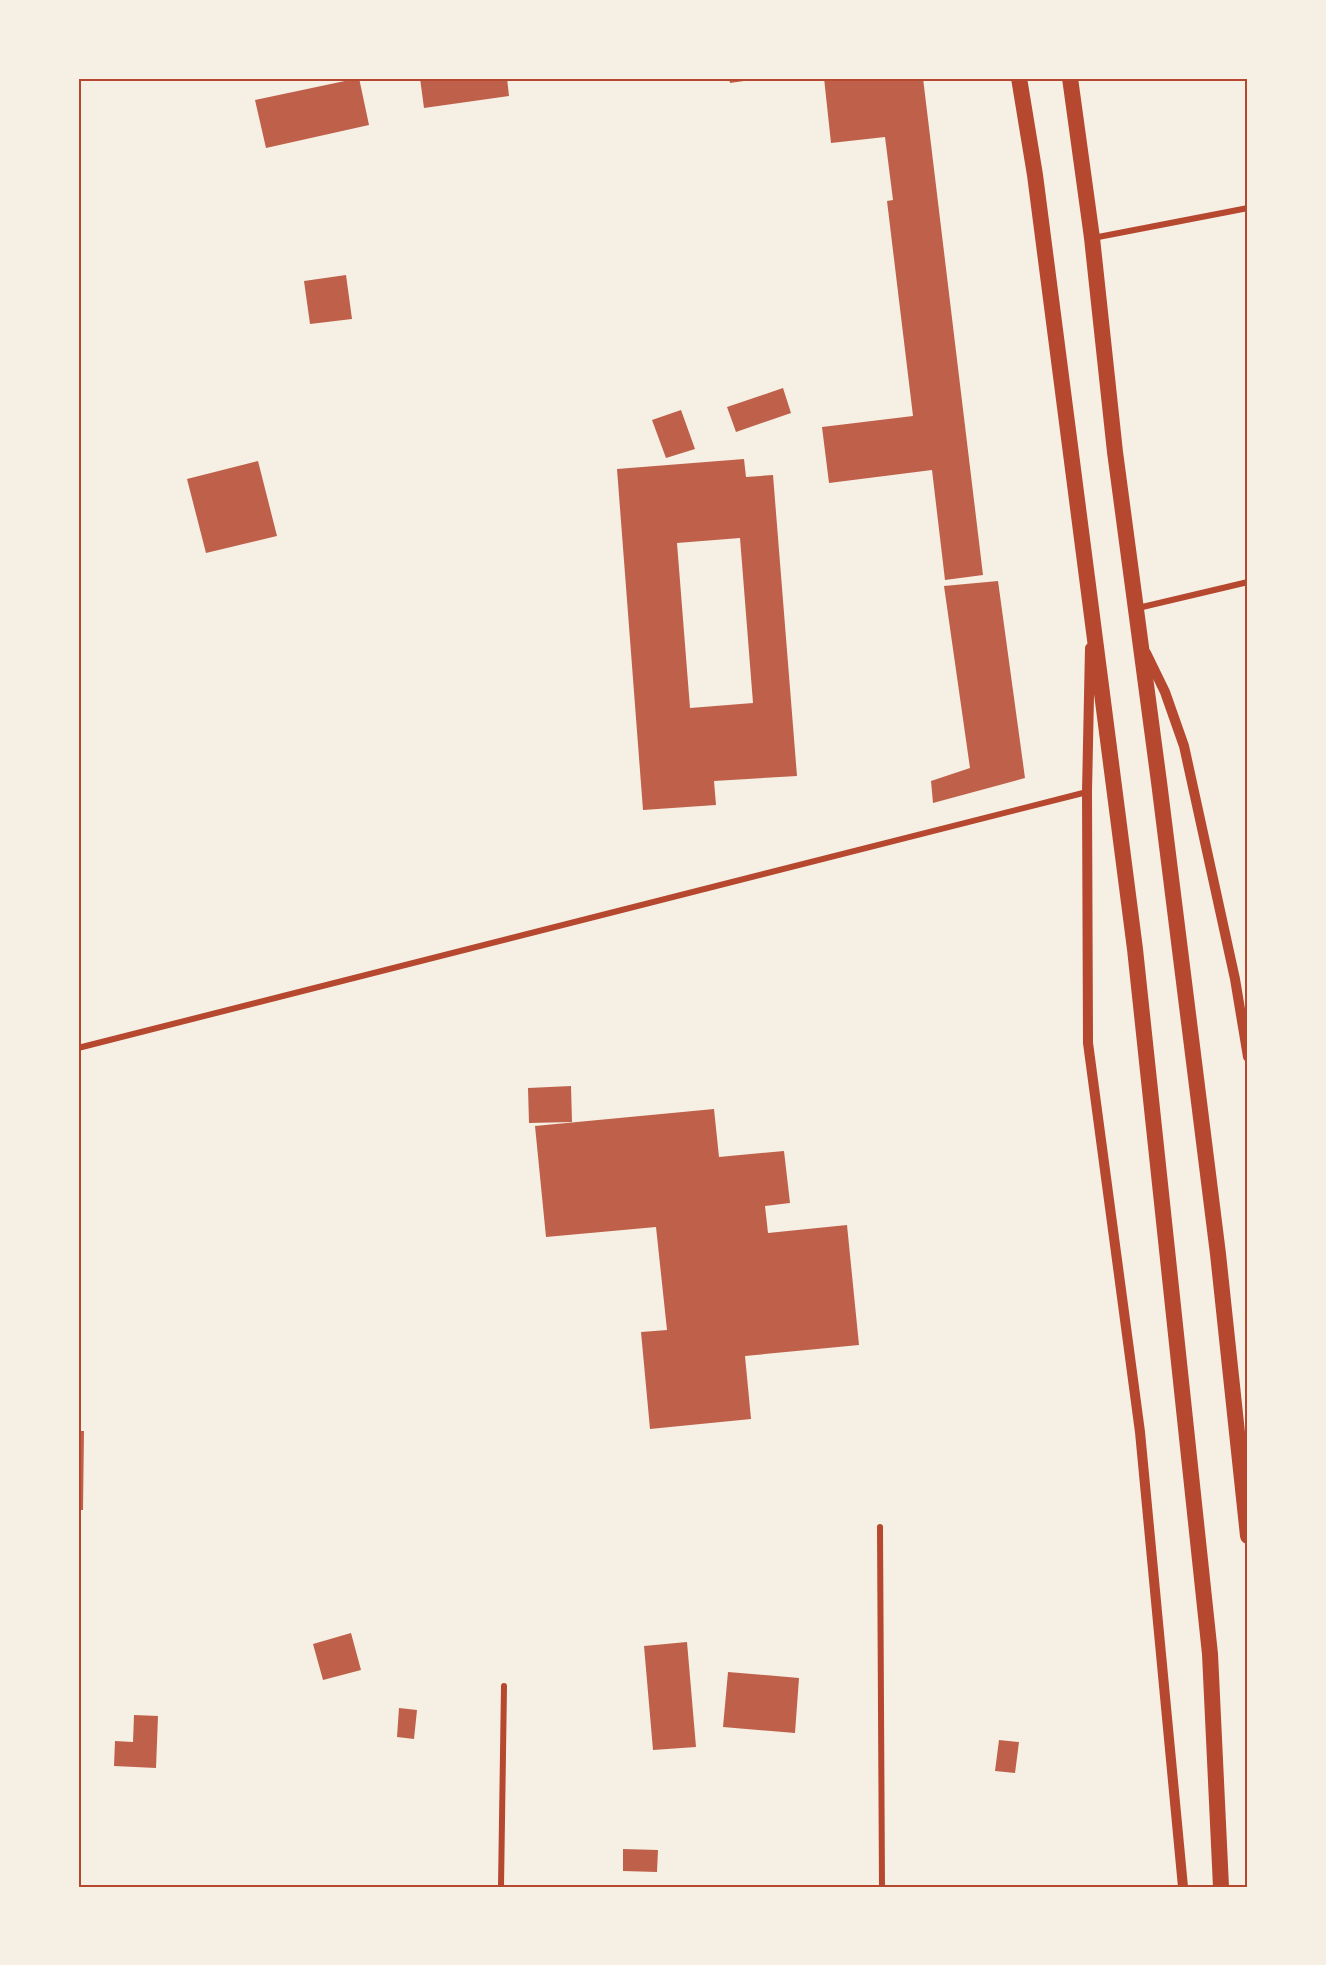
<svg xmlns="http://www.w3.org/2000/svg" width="1326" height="1965" viewBox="0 0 1326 1965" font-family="'Archivo Narrow',sans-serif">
<rect width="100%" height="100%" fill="#f6efe4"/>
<path fill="#bf614a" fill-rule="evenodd" d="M359,78L369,125L266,148L255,100Z
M420,78H507L509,96L424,108Z
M729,78H757L758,79L730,83Z
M824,78H923L983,575L945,580L932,470L829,483L822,427L913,416L887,201L893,200L885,137L831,143Z
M346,275L352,319L310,324L304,281Z
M783,388L791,413L736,432L727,407Z
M681,410L695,449L666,458L652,420Z
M744,459L746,477L773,475L797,776L714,781L716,805L643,810L617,469ZM740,538L753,703L690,708L677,543Z
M258,461L277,536L206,553L187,479Z
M998,581L1025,778L933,803L931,781L970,768L944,586Z
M571,1086L572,1122L529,1123L528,1088Z
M714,1109L719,1157L784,1151L790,1203L765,1206L768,1233L847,1225L859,1345L745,1356L751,1419L650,1429L641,1332L667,1330L656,1227L546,1237L535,1126Z
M78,1431H84L83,1510H78Z
M351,1633L361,1670L323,1680L313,1644Z
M687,1642L696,1747L653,1750L644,1646Z
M728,1672L799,1678L795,1733L723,1727Z
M399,1708L417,1710L414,1739L397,1737Z
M134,1715L158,1716L156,1768L114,1766L115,1741L133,1742Z
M999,1740L1019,1742L1015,1773L995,1771Z
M623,1849L658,1850L657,1872L623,1871Z"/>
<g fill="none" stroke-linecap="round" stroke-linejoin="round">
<path stroke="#b5482f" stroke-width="6" d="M1093,238L1248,208
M1138,608L1248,582
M78,1048L1087,792
M880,1527L882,1887
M501,1887L504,1686"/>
<path stroke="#b5482f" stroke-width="10" d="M1090,648L1087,792L1088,1043L1140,1432L1183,1887
M1146,653L1165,692L1184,746L1235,979L1248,1057"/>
<path stroke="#b5482f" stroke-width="16" d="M1019,78L1035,175L1135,949L1210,1654L1221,1887
M1070,78L1092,238L1115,452L1159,782L1218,1254L1248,1536"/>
</g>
<rect width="1326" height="1965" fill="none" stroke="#f6efe4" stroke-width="159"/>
<rect x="80" y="80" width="1166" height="1806" fill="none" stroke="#b5482f" stroke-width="2"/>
</svg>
